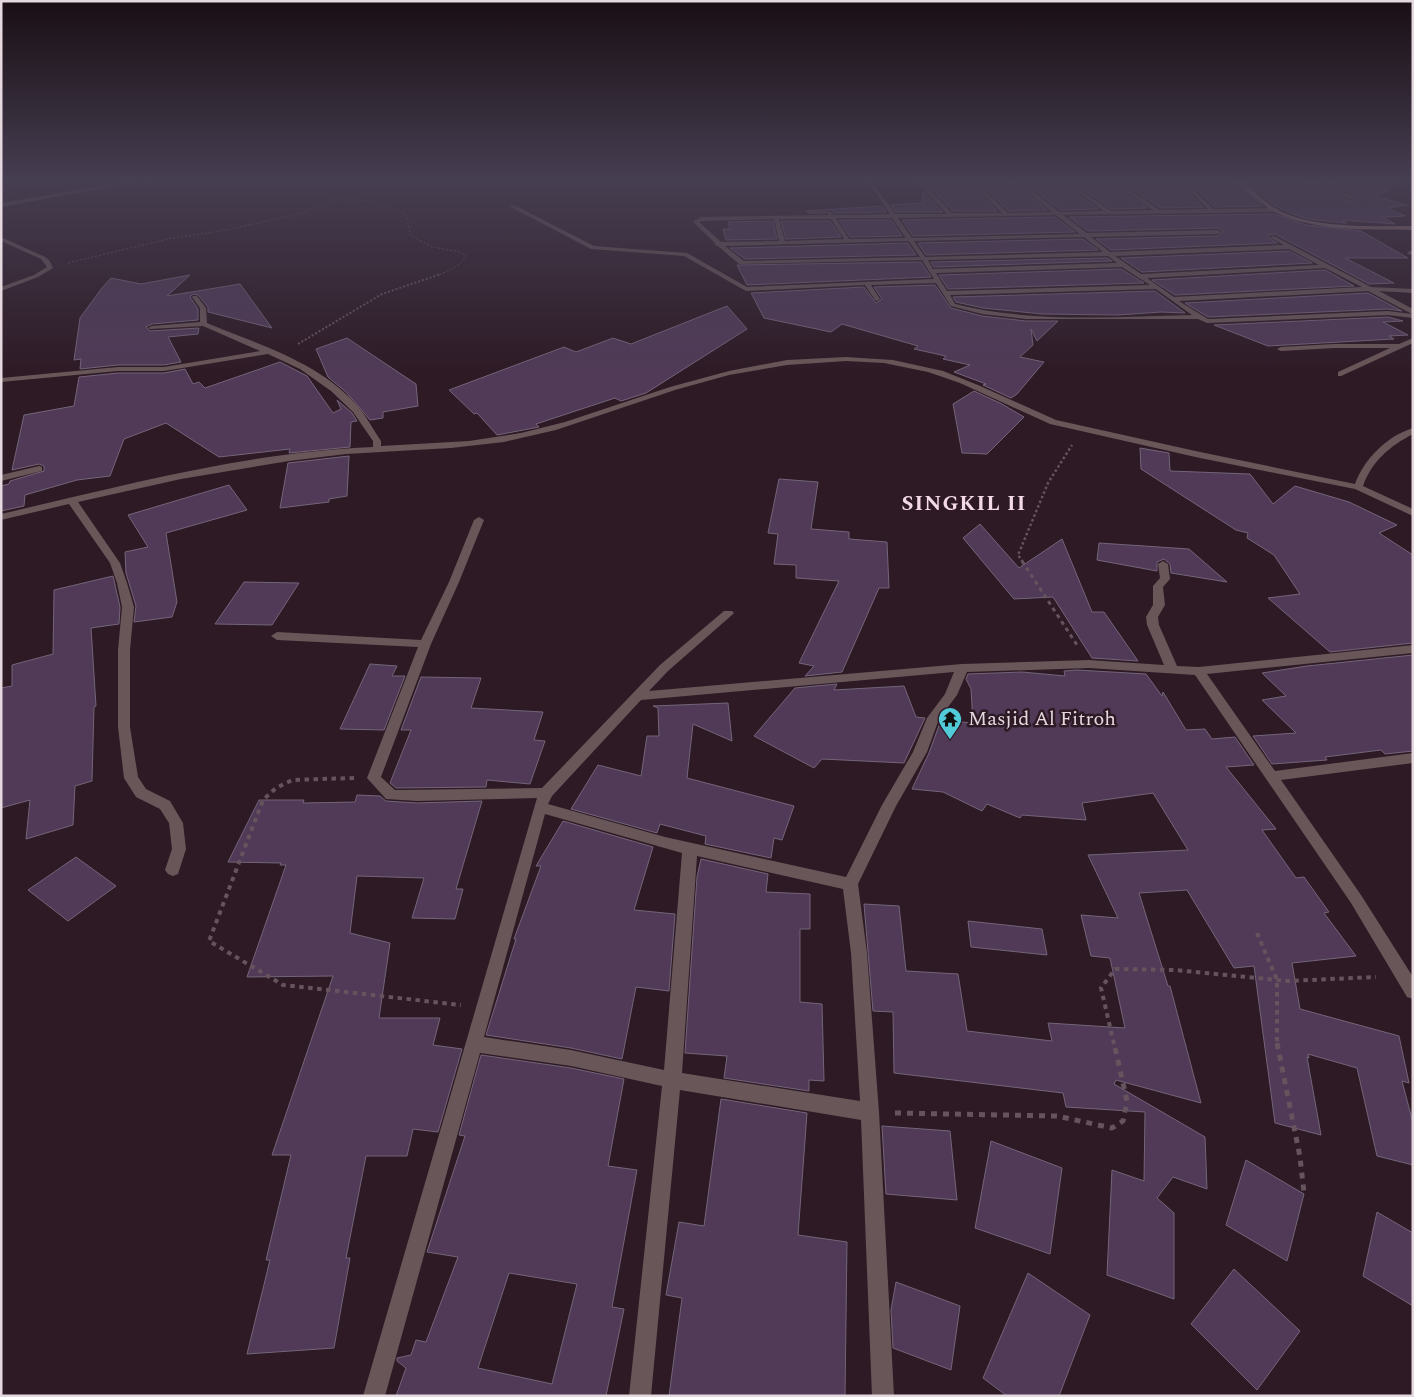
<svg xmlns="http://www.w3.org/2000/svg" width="1414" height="1397" viewBox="0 0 1414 1397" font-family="Spectral,serif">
<rect width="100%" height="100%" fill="#2d1a25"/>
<path fill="#503a57" stroke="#736579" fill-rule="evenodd" d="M924,179H965L997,211H953L924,181Z
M975,179H1010L1047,210L1009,211Z
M1020,179H1058L1098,209L1060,210Z
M1068,179H1106L1147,208L1112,209Z
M1116,179H1175L1203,207L1161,208Z
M1185,179H1231L1263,206L1215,207Z
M1241,179H1306L1350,201L1357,197L1318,179H1405L1384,189L1390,190L1375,196L1407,205L1388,208L1406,216L1383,217L1395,224L1342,220L1347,223H1344L1309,219L1293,214L1275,206Z
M923,192L943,212H896L891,205L923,203Z
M882,206L886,212L835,213L830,209L825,213H809L806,211Z
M1275,214L1306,225L1361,231L1408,258H1345L1394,283L1369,284L1275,234L1269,235L1267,237L1277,243L1111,250L1096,239L1218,236L1223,231L1218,228L1088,231L1069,217Z
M1055,217L1075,232L913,236L902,220Z
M839,220H891L902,236L850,237Z
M773,221L777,239L726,240L723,229H730L728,222Z
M781,221H830L841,237L786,239Z
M1083,239L1098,250L926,255L918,243Z
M908,243L916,255L745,259L730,248Z
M1289,251L1312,263L1142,272L1121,258Z
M1107,258L1112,261L934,267L931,262Z
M921,262L931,277L747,285L737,265Z
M1121,269L1144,283L948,289L939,275Z
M1325,270L1354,286L1175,295L1152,280Z
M190,275L167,296L240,284L272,328L208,312V307L198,295L193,294L190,297L198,309V320L152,324L146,327L150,331L199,328L198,334L168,337L181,362L164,365H118L80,369L81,359L74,360L80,318L102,288L111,278L141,284Z
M935,285L951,308L982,316L1026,321H1058L1037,341L1031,329L1033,345L1020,357L1044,362L1017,394L1011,398L983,385L986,384L954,372L970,365L943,359L946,356L914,349L918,346L842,324L831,332L764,318L751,293L864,287L876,303L882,299L874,287Z
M1155,291L1185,313L1161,312L1118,315L1042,314L983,308L956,302L953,297Z
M1368,293L1402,311L1388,309L1208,317L1185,303Z
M727,306L747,329L646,393L621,401L615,398L536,424L539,427L497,435L477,413L474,414L449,390L564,347L576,352L613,338L631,344Z
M1388,317L1403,321L1383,322L1408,335L1389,336L1394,339L1268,346L1214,325Z
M347,338L416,384L418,406L383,412V418L370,420L346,392L328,377L316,349Z
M280,362L307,376L333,413L341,409L337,400L352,413L357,421L351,422L350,447L289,453L290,449L219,457L166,423L124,439L110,476L77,480L25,495L24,506L1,511V486L9,484L10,481L44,471V466L39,464L12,470L24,415L74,406L79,377L118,373H164L185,369L193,384L199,382L205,388Z
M974,391L1002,404L1024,417L987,454L962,453L953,404Z
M1140,448L1169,453L1170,471L1250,474L1273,504L1295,486L1349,502L1397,525L1379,533L1413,555V643L1330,652L1268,598L1300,594L1274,555L1247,538L1248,533L1236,530L1141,469Z
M349,456L347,496L329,499V502L280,508L288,463Z
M779,479L818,482L811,529L849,532V539L887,542L889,588H879L842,672L805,676L814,666L799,663L839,581L796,578V565L774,564L778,534L768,533Z
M229,485L247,510L166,533L177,602L172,617L134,622L136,606L126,573L125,552L148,547L128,515Z
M980,524L1019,568L1062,539L1092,612H1104L1138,661L1092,658L1053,597L1014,599L963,538Z
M1099,543L1189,549L1227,582L1171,573L1170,564L1164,559L1157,562V571L1097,560Z
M113,576L120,607L119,624L91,628L96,706L94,707L92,781L75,786L73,825L26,839L30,800L1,808V688L12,686V665L53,654L54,590Z
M244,582L299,583L272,625L215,624Z
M1413,655V751L1385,754L1381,750L1325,757L1327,760L1272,764L1253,736L1296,733L1262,700L1286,696L1262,673L1307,666Z
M370,664L397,666L392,676H405L384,730L340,729Z
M1077,670L1146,674L1162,696L1163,692L1186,730L1205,729L1212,739L1235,737L1254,765L1226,767L1276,829L1262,830L1296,878L1304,877L1329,912L1324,913L1356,956L1292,963L1300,1009L1399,1036L1409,1083L1402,1081L1413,1123V1165L1377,1156L1357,1068L1308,1054L1309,1058L1307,1057L1321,1135L1275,1123L1254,966L1234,968L1187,890L1139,893L1168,986H1170L1201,1103L1116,1080L1114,1084L1205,1137L1207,1189L1173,1177L1157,1198L1174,1213V1299L1107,1275L1112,1170L1144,1181L1145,1112L1066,1107L1063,1093L894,1073L893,1012L873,1011L864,904L899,906L906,971L958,974L967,1031L1052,1041L1048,1023L1125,1028L1110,958L1091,956L1081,915L1118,918L1088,855L1188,850L1153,793L1082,803L1086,820L1022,815L1020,818L987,804L982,811L943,792L912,789L929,753L941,720L973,723L971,689L966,679L968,674L1022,672L1065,676L1064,671Z
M421,677L481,678L471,708L543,712L534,740L545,741L530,784L487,780L486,787L396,788L390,783L411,730H401Z
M837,684L834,690L904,686L916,717L925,718L904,763L822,759L814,768L754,736L795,688Z
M728,703L732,741L693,724L687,778L794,806L782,840L774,838L771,858L705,844L706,836L660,824L657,833L571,809L598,765L641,776L647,736H659L658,708L653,706Z
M357,795L380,796L386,801L417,803L482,801L456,889H463L455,919L412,918L424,878L357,876L350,933L390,943L379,1018H440L433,1045L462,1049L438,1132L413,1129L407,1156H366L346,1258H350L334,1348L247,1354L270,1260H266L291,1155H272L333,976L247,977L286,865H280L281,863L228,862L259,800H304L303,803L355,802Z
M563,821L653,847L634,910L675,914L669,991L636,987L622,1059L571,1048L486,1035L516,939H514L541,866H536Z
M76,857L116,886L68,921L28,890Z
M701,859L768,874L766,892L810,894V929H800V1002L822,1004L824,1081L809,1080V1091L724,1078L727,1056L685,1053L697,877Z
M968,921L1042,929L1047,955L971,947Z
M481,1055L571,1068L624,1079L608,1166L637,1170L612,1307L624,1309L606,1396H396L406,1368L397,1361V1358L411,1355L416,1340L426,1342L458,1257L427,1252L465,1136L459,1135ZM509,1273L577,1284L552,1384L478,1368Z
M721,1099L807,1113L798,1235L847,1242L845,1396H669L682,1298L666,1295L679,1222L704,1226Z
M882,1126L950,1131L957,1200L886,1194Z
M991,1141L1062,1168L1050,1254L975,1228Z
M1246,1160L1304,1194L1287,1261L1226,1225Z
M1377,1212L1413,1233V1306L1363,1276Z
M1234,1269L1300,1331L1257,1390L1191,1324Z
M1028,1273L1090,1315L1059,1396H1007L983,1378Z
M896,1282L960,1306L951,1370L893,1348L891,1310Z"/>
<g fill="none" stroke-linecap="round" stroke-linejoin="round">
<path stroke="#65535d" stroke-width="1" stroke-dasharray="2 2" stroke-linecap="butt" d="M1369,203L1387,208
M68,263L168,239L226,230L303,213L338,199L367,201L403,212L407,218L410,233L415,238L433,247L460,252L466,256C461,266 448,271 438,275"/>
<path stroke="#65535d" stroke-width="2" stroke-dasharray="2 2" stroke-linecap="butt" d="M298,344L382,294L441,274"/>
<path stroke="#65535d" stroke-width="2.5" stroke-dasharray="2.5 2.5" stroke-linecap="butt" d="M1023,562L1018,555L1048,483L1072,445"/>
<path stroke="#65535d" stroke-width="3" stroke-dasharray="4 4" stroke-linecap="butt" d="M1022,561L1077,645"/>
<path stroke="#65535d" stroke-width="4" stroke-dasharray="4.5 4.5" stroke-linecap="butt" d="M354,778L292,780L276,788L263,800L209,941L283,985L461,1005
M1257,933L1277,980V1044
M1114,1044L1101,988L1115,969L1175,970L1288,981L1376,977"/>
<path stroke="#65535d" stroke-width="5" stroke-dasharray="6 6" stroke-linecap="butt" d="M1277,1043L1300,1157L1304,1193
M895,1113L1057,1116L1112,1128L1123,1121L1127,1101L1114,1043"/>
<path fill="#695658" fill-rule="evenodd" d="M159,179H176L125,184L1,207V203L125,182Z"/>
<path fill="#695658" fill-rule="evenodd" d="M866,179H870L895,214H947L914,179H919L952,213H1002L967,179H972L1008,213L1052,212L1012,179H1017L1059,212L1104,211L1060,179H1065L1111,211L1153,210L1108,179H1113L1160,210L1208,209L1177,179H1182L1214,209L1276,208L1279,210L1276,212L1063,215L1087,233L1218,230L1221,232L1218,234L1091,237L1110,252L1284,245L1269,237L1274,236L1371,287L1413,289V293L1379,291L1413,309V318L1388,315L1207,323L1198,319H1026L982,314L951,306L936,283L871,285L880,299L877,301L875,300L865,285L746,291L684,256L591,249L509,206L514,205L594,246L687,253L747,287L934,279L922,260L739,264L718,246L715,245V243L693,222L701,217L829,215L827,213L830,211L834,215L890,214ZM1056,215L1080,234L912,238L898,218ZM836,218H892L906,238L849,239ZM774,219L779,241L721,242L699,222L702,221ZM779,219H831L844,239L785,241ZM1084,237L1103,252L925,257L914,241ZM909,241L920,257L744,261L725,246ZM1289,249L1319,265L1141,274L1115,256ZM1108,256L1117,263L933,269L928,260ZM1122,267L1150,285L947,291L936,273ZM1325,268L1362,287L1174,297L1147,278ZM1156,289L1192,315C1116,317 1028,323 955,304L950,295ZM1368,291L1412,314L1388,311L1208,319L1179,301Z
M1308,179H1314L1355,198L1350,199Z
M1,237L45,257L49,260L53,268L38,277L1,291V287L34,275L47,267L41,259L1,241Z
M1409,251H1413V255L1407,254Z
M193,296H197L206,308L207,323C259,345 323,363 360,409C368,419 374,431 381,441V446L469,441L521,433L565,422L670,387L729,371L787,360L846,357L893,360L943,371L978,385L1056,420L1200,452L1355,484C1364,459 1387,436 1413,428V434C1390,446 1372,461 1363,486L1413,509V516L1355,489L1200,458L1050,424L960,383L928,372L884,363L846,361L787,365L729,375L675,390L556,430L504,442L451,448L346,454L289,461L181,479L78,502L120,563L127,583L134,607L130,650V727L138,777L146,789L170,801L183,823L186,849L178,874L173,876L168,874L165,870L172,849L169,823L160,809L136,797L124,778L118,727V650L122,607L117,583L110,563L69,504L1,520V514C123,486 247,452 373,447V441L353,412L331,391L300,369L268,354L164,371H118L1,382V378L118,367H164L260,351L203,326L150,329L148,328L152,326L200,322V308L192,297Z
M1413,338V343L1341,376H1338V372L1390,348H1334L1281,351L1277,349L1281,347L1334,344H1399Z
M39,466L42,467V471L1,481V475Z
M479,517L484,520L459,582L431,644L381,777L395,790L542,788L660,665L724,611H732L734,613L732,615L668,671L649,691L962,664L1089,660L1164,665L1147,625L1146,617L1153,605V586L1160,578L1158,564L1163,561L1168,564L1170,579L1163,587L1165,605L1158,617L1159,625L1177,666L1199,667L1413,645V653L1207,674L1275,771L1413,753V763L1281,780L1361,895L1413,977V999L1407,997L1351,903L1195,675L1089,668L967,672L957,695L939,719L927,752L896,806L858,884L867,953L879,1112L894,1396H872L861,1120L680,1090L651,1396H629L662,1086L571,1066L480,1053L385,1396H363L537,798L417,801L386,799L367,778L418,647L277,640L271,636L277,632L421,640L449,582L474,520ZM954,672L945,694L927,718L913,752L882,805L846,877L665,837L548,804L552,796L641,700ZM545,814L682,853L664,1070L571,1050L484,1037ZM697,856L843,889L851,953L860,1101L682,1073Z"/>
<path fill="#927476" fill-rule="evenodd" d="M1233,179H1238C1252,188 1264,202 1278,210C1314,229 1373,226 1413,226V230C1371,229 1313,232 1275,212C1264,206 1242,188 1233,179Z"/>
</g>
<linearGradient id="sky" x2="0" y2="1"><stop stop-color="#190e14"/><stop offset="0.48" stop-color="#463e51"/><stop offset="1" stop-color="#463e51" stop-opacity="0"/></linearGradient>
<rect width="1414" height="374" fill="url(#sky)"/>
<defs>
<g id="temple-pin" transform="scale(1.25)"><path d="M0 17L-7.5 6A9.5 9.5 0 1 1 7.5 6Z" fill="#52cbd9" stroke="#2d1a25"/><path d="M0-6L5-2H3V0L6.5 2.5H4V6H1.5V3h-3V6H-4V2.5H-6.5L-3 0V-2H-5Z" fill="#111"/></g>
</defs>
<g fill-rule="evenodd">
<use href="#temple-pin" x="950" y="719"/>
</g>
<g text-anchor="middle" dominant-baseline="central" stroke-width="5" stroke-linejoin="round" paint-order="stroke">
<g font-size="20" fill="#e5d8df" stroke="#2d1a25" text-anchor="start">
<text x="968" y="719">Masjid Al Fitroh</text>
</g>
<g font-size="21" font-weight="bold" letter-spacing="1" fill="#f4d9e7" stroke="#2d1a25">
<text x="964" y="504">SINGKIL II</text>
</g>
</g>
<rect width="1414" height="1397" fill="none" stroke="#e5d8df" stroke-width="5"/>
</svg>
